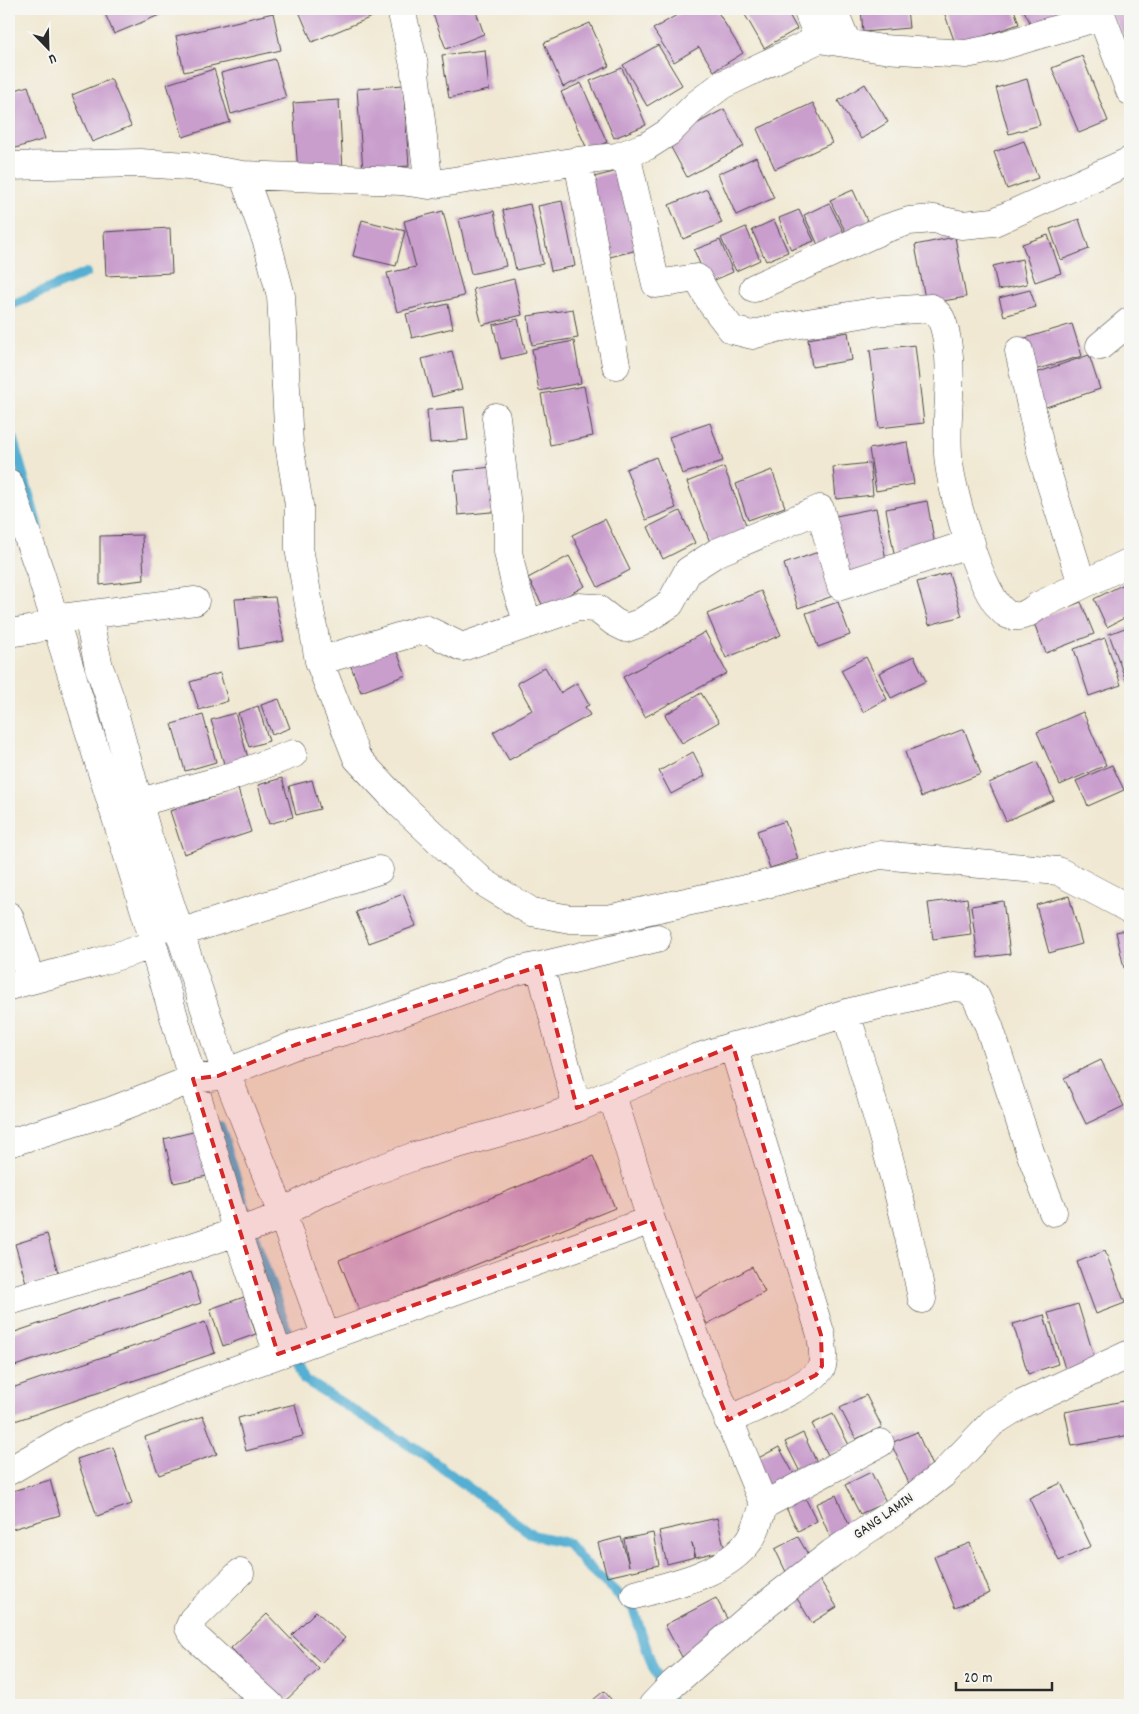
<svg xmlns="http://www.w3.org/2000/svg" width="1139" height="1714" viewBox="0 0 1139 1714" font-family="Dekko,sans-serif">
<rect width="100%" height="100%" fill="#f6f6f2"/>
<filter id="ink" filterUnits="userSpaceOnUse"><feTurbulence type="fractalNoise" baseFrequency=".02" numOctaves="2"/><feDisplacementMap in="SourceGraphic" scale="10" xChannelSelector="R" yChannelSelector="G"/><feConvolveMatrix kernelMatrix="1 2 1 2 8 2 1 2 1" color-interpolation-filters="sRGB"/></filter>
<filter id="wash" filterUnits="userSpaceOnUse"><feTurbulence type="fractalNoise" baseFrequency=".0096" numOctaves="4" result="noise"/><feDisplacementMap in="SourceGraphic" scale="20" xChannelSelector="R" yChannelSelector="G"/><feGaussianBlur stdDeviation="1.12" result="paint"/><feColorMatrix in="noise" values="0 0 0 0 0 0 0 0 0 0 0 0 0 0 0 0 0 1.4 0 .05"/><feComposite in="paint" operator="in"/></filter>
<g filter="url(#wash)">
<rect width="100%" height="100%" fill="#f0e8d2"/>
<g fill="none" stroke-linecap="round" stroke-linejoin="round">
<path stroke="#55afd2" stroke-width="10" d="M9,306L86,273
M9,426L38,527
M220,1126L255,1239L304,1379L423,1454L533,1535L568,1543L585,1564L633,1608L652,1665L672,1705"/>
</g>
<g id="blocks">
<path fill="#c99ecd" d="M103,9H168L169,11L114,34Z
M298,9H371L374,16L312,42Z
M431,9H475L484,34L446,49Z
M687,9H716L743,53L714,71L699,47L674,62L653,29Z
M751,9H786L797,29L764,48L744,13Z
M861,9H907L909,28L863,32Z
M943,9H1014L1019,24L956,46Z
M1023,9H1068L1032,26Z
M1108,9H1130V46Z
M273,13L281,50L184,72L176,36Z
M590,23L609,66L563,87L544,43Z
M658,45L682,85L647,106L623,65Z
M485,50L489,90L449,98L442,55Z
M1082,56L1108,121L1079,133L1052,68Z
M275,59L286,98L231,114L221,73Z
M622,68L646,125L614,138L590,81Z
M214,69L230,122L183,137L167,84Z
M111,79L131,126L92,142L72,95Z
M1027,79L1040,125L1009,134L996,88Z
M581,83L607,142L588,151L561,92Z
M865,84L888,122L861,139L838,101Z
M403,85L409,166L363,170L357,89Z
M28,86L45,139L9,150V92Z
M339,100L343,170L298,173L293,103Z
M813,103L832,143L775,169L757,129Z
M724,109L744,146L687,177L667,140Z
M1024,141L1038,178L1007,189L994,152Z
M756,157L774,198L736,215L718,174Z
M622,170L641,249L606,258L586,179Z
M707,189L722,223L683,239L669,205Z
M853,190L870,227L848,237L830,200Z
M562,201L575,266L551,271L538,206Z
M829,203L845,235L819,247L804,215Z
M530,204L543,264L516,270L503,210Z
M799,210L814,241L791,250L779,218Z
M443,211L464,296L397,312L387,273L416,267L404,221Z
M494,211L506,266L471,274L459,219Z
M1079,219L1089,249L1061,260L1050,229Z
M362,220L405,231L396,266L353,256Z
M774,220L788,252L766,261L752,230Z
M746,227L760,260L736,271L721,238Z
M170,228L172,273L106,276L104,232Z
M1048,235L1061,273L1035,282L1022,244Z
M955,237L966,297L926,304L915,245Z
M720,240L733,272L708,283L694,250Z
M1022,259L1027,284L998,290L993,266Z
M514,279L522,315L482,325L473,289Z
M1030,290L1036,307L1004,316L999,298Z
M448,304L453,328L412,338L406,314Z
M573,309L578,338L532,345L528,316Z
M518,319L526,353L501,359L493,325Z
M1072,324L1082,356L1028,372L1019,340Z
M848,332L852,360L812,367L808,339Z
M574,341L581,383L539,391L532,349Z
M915,345L924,423L879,428L870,350Z
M452,351L462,389L432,397L422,359Z
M1089,355L1100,389L1040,409L1030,375Z
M584,386L593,436L550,445L541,394Z
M464,407L468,440L430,443L427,410Z
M710,423L723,461L682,474L669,437Z
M907,442L914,484L876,491L869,449Z
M656,457L676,508L646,520L626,469Z
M870,463L873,495L836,499L833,467Z
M492,467L502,511L458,515L454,471Z
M724,467L748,530L711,545L687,482Z
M772,470L785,507L748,520L736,484Z
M927,501L936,551L895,559L886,509Z
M876,508L887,565L843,574L831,517Z
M680,511L695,543L663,559L648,527Z
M605,519L630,570L598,587L572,535Z
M142,535L144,580L100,585V536Z
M821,551L836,595L798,608L784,564Z
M569,556L585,586L544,608L528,578Z
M949,573L962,616L929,625L917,582Z
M1130,581V615L1107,627L1094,599Z
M761,591L781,635L726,658L707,614Z
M275,597L284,641L240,649L235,599Z
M838,602L850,635L818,647L806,613Z
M1081,602L1094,634L1046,653L1033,621Z
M1130,626V680L1126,681L1109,634Z
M705,632L727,673L645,717L623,677Z
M1105,638L1121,685L1089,696L1074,649Z
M395,647L406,675L361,692L350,664Z
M914,656L926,681L891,698L879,673Z
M866,657L887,699L863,712L841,670Z
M545,667L560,693L577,683L589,705L585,707L590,715L509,760L493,732L532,710L517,683Z
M220,673L228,701L199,710L190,682Z
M701,693L719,722L682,743L665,715Z
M279,699L290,728L272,735L261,705Z
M258,706L269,741L249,747L238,713Z
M1083,712L1106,765L1060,785L1037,732Z
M235,713L249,761L225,767L211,720Z
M203,715L216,762L185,771L172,724Z
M964,729L981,774L921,797L905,752Z
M693,752L705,776L671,794L659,771Z
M1037,762L1054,800L1006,821L989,783Z
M1112,765L1124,790L1088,806L1076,781Z
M282,778L293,817L269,824L258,785Z
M312,780L320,809L296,815L289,786Z
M238,789L251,832L184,854L170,811Z
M785,821L798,859L770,868L757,831Z
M403,894L416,926L369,943L356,912Z
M1069,896L1082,944L1049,953L1036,905Z
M967,898L971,934L933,939L928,903Z
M1003,901L1010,954L978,958L971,906Z
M1130,929V967L1124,968L1116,932Z
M1101,1060L1124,1106L1086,1124L1064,1078Z
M197,1131L207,1176L174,1183L164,1139Z
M593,1156L615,1208L360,1312L339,1260Z
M47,1234L59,1276L27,1286L15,1244Z
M1105,1251L1125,1303L1096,1314L1077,1262Z
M752,1267L765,1292L707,1324L694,1299Z
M191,1272L201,1303L9,1368V1334Z
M244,1297L256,1334L223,1346L210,1309Z
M1078,1304L1096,1363L1066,1372L1048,1313Z
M1044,1315L1058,1364L1028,1374L1013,1324Z
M205,1322L215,1353L9,1423V1389Z
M866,1395L882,1427L856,1439L840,1408Z
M1124,1401L1130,1435L1072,1446L1065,1412Z
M295,1404L303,1436L246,1451L238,1418Z
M833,1414L849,1445L828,1455L812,1424Z
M203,1416L217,1454L159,1475L145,1437Z
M917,1432L936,1475L910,1486L891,1443Z
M803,1433L818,1465L801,1474L785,1442Z
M113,1447L132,1504L97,1516L77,1459Z
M779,1447L795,1476L767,1491L751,1462Z
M871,1472L886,1502L860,1514L845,1485Z
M50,1480L60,1515L9,1530V1492Z
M1061,1483L1091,1546L1059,1561L1029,1498Z
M802,1492L817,1521L798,1531L783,1502Z
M836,1495L850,1527L830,1537L816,1504Z
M717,1518L725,1550L696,1557L692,1543L695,1557L667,1564L659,1531Z
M653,1533L659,1565L607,1577L598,1543L621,1537L629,1566L624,1539Z
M798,1537L813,1563L788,1576L775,1549Z
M970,1543L990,1593L955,1608L934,1557Z
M820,1580L837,1607L812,1623L795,1595Z
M716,1598L733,1630L682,1657L665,1625Z
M316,1611L345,1638L321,1663L292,1635Z
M267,1614L319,1669L283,1703L231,1648Z
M604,1691L616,1705H587Z
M249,1697L252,1705H221Z"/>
</g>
</g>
<g filter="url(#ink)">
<use href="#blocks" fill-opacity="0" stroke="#494744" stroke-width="1"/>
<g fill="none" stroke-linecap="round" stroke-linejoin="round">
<g stroke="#494744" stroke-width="29">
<path id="minor" d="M401,9L414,65L429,185
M807,9L819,39
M833,9L847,43
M1099,9L1130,91
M626,154L656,284L697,278L712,304L732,330L752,335L777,328L873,312L931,308C934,311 940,315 941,319C946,329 948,346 949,357C952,392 944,429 949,464C953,494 981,600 1007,614C1019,620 1029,613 1038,606L1130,562
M578,161L616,365
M9,166L140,163L188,166L243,175L401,181L429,185L578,161L617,157L647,146L669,132L697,104L722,85L819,39L883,49L966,54L991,49L1101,16
M243,175L267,242L281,296L289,444L299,505V548L319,661L357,758L399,803L483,882L532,912L570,919H608L755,887L880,855L1058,871L1130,909
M754,288L884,229L909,221L934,219L962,225L994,222L1130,161
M1100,346L1130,321
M1019,351L1042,456L1082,584
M496,417L508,515V552L516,588L528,623
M9,483L40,572L152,934L153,945L237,1232L278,1354
M88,616L99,667L111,701L147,833L226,1073L282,1214L326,1337
M9,633L35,629L61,618L195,601
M319,661L425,629L462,647L577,607L596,608L614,622L626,628L640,623L670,604L688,571L716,553L820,509L841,586L971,543
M140,802L222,780L293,754
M9,916L30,978
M179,933L379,870
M540,966L657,938
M9,986L98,962L153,945
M846,1013C875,1108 904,1202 922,1299
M612,1095L651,1220L709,1372L764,1505C760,1516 756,1532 749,1541C724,1575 673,1584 635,1595
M9,1143L111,1111L193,1079L218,1076L295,1045L372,1023L516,971L540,966L577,1108
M9,1301L192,1247L266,1222L317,1194L366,1174L415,1156L536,1122L577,1108L696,1058L733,1046L761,1040L846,1013L954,987L965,988L975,995L989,1026L1030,1152L1053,1212
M728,1420C747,1411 816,1384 822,1366C825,1356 822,1345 821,1335L733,1046
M9,1471L73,1434L202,1382L651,1220
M764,1505L880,1443
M240,1573L193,1619L189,1628L195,1637L270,1705
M653,1705L673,1684L748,1619L832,1553L897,1510L943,1474L993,1422L1022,1404L1130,1354"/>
</g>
<use href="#minor" stroke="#fff" stroke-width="28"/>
</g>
</g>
<path fill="#d62828" fill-opacity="0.2" stroke="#d62828" stroke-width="4" stroke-dasharray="10 6" stroke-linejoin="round" d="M540,966L577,1108L733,1046L821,1335L822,1366L816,1375L728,1420L651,1220L278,1354L193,1079L218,1076L295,1045Z"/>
<g text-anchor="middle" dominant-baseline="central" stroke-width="4.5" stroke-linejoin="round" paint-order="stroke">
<g font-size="15" fill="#2b2b2b" stroke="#f6f6f2">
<text transform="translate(884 1517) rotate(-35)">GANG LAMIN</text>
</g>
</g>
<rect width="1139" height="1714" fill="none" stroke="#f6f6f2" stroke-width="30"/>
<g transform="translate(48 48) rotate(157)" stroke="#f6f6f2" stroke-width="4" paint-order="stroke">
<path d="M0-4L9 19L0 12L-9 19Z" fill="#2b2b2b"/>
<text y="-8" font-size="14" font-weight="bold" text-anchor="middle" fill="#2b2b2b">U</text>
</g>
<path d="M956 1682v8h96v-8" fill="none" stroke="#2b2b2b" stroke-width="2.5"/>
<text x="964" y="1682" font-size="15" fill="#2b2b2b" stroke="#f6f6f2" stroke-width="4" paint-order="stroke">20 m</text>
</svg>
